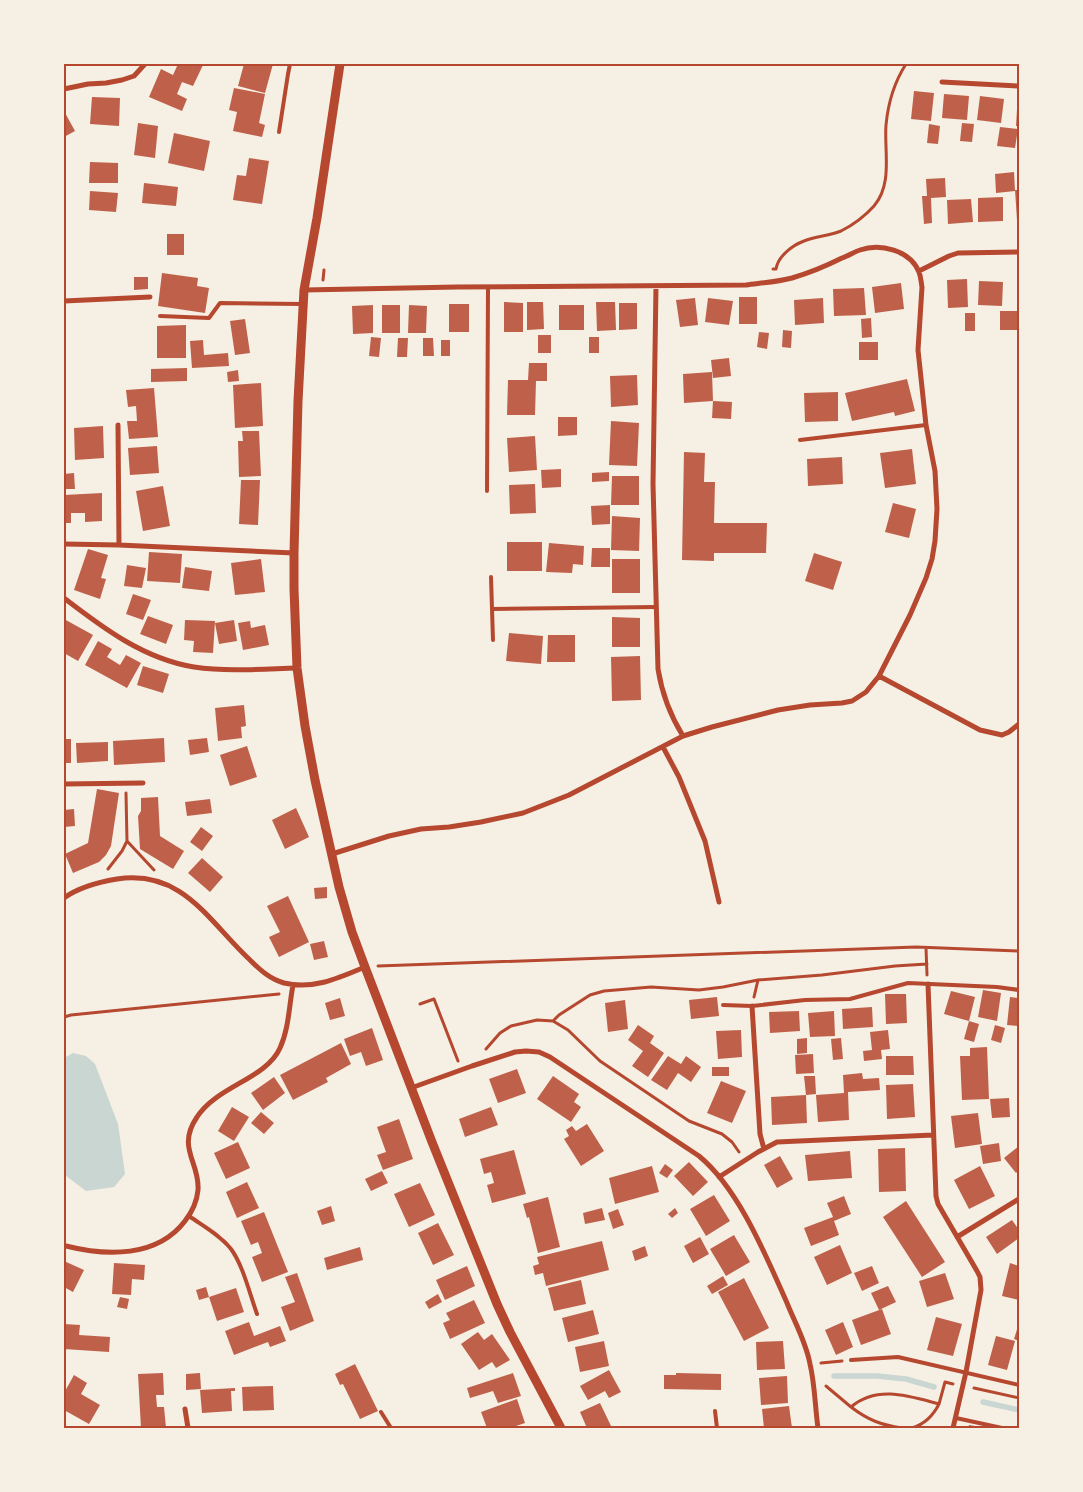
<svg xmlns="http://www.w3.org/2000/svg" width="1083" height="1492" viewBox="0 0 1083 1492" font-family="'Titillium Web',sans-serif">
<rect width="100%" height="100%" fill="#f6efe4"/>
<path fill="#c9d6d2" d="M73,1053L86,1056L95,1064L118,1124L125,1174L114,1187L86,1191L65,1175L64,1171V1058Z"/>
<g fill="none" stroke-linecap="round" stroke-linejoin="round">
<path stroke="#c9d6d2" stroke-width="5.5" d="M834,1376H877L906,1379L934,1387
M983,1402L1019,1410"/>
</g>
<path fill="#bf614a" d="M178,64H199L203,65L193,86L182,82L177,94L187,99L182,111L149,97L161,69L173,75Z
M244,64H273L265,93L238,86Z
M234,88L265,94L259,123L265,125L262,137L233,131L237,112L229,110Z
M914,91L934,93L931,121L911,119Z
M1018,93H1019V126H1016Z
M944,94L969,96L967,120L942,118Z
M980,96L1004,99L1001,123L977,120Z
M92,97L120,98L119,126L90,124Z
M64,111L75,131L64,137Z
M138,123L158,126L155,158L134,155Z
M962,123L974,124L972,142L960,141Z
M929,124L940,126L938,144L927,143Z
M1000,127L1018,129L1015,148L997,146Z
M174,133L210,141L204,171L168,163Z
M249,158L269,161L262,204L233,200L237,175L246,176Z
M90,162L118,163V183H89Z
M1014,172L1015,191L996,193L995,174Z
M945,178L946,197L931,198L932,223L924,224L922,196H927L926,179Z
M144,183L178,187L176,206L142,203Z
M1015,190H1019V220H1017Z
M90,191L118,193L116,212L89,210Z
M1003,197V221L978,222V198Z
M971,199L973,222L948,224L947,200Z
M167,234H184V255H167Z
M162,273L198,278L197,286L209,288L205,313L158,306Z
M134,277H148V289L134,290Z
M967,279L968,307L948,308L947,280Z
M979,281L1003,282L1002,306L978,305Z
M901,283L904,309L875,313L872,287Z
M864,288L866,315L834,316L833,289Z
M739,297H757V324H739Z
M695,298L698,325L680,327L676,300Z
M708,298L733,301L729,325L705,322Z
M823,298L824,323L795,325L794,300Z
M504,302L523,303V332H504Z
M527,302H543L544,329L527,330Z
M596,302H615L616,330L597,331Z
M619,303H637V329L619,330Z
M449,304H469V332H449Z
M373,305V333L353,334L352,306Z
M382,305H400V333H382Z
M409,305L427,306L426,333H408Z
M559,305H584V330H559Z
M1000,311H1018L1019,330H1000Z
M965,313H975V331H965Z
M871,318L872,337L862,338L861,319Z
M245,319L250,353L235,355L230,321Z
M186,325V358H157V326Z
M783,330L792,331L791,348L782,347Z
M759,332L769,333L767,349L757,347Z
M538,335H551V353H538Z
M371,337L381,338L379,357L369,356Z
M589,337H599V353H589Z
M398,338H408L407,357H397Z
M423,338H433L434,356H423Z
M203,340L204,355L228,353L229,366L192,368L190,341Z
M441,340H450V356H441Z
M859,342H878V360H859Z
M729,358L731,376L713,378L711,360Z
M529,363H547V381H536L535,415H507L508,380H528Z
M187,368V381L151,382V369Z
M238,370L239,381L228,382L227,372Z
M712,372L713,401L684,403L683,374Z
M637,375L638,405L611,407L610,376Z
M907,379L915,411L895,416L894,412L852,421L845,393Z
M261,383L263,426L235,428L233,385Z
M154,388L158,437L129,439L127,421H137L136,406L128,407L126,390Z
M838,392V421L805,422L804,393Z
M713,401L732,402L731,419L712,418Z
M558,417H577V435L558,436Z
M611,421L639,423L637,466L609,465Z
M103,426L104,458L75,460L74,428Z
M242,431H259L261,476L239,477L238,441H243Z
M535,436L537,470L509,472L507,438Z
M157,446L159,473L130,475L128,448Z
M912,449L916,484L885,488L880,453Z
M684,452L705,453L704,482H715L714,523H767L766,553H714V561L682,560Z
M842,457L843,484L808,486L807,459Z
M561,469V487L542,488L541,470Z
M609,472V481L592,482V473Z
M74,473L75,489H64V474Z
M612,476H639V505H611Z
M241,480H260L258,525L239,524Z
M535,484L536,513L510,514L509,485Z
M163,486L170,526L143,531L136,491Z
M102,493V521L85,522V513H71V523H64V495Z
M893,503L916,509L909,538L885,532Z
M610,505V524L592,525L591,506Z
M612,516L640,518L639,551L611,550Z
M507,542H542V571H507Z
M549,543L584,546L583,565L573,564L572,573L546,572Z
M592,548H610V567H591Z
M88,549L108,555L101,578L106,579L100,599L74,590Z
M149,552L182,554L180,583L147,581Z
M814,553L842,562L833,590L805,581Z
M261,559L265,592L235,595L231,563Z
M612,559H640V593H612Z
M127,565L146,568L142,588L124,586Z
M185,567L212,571L209,591L182,588Z
M133,594L151,600L143,620L126,614Z
M148,616L173,625L166,644L140,634Z
M612,617L640,618V647H612Z
M64,619L93,635L78,661L64,653Z
M185,620L215,621L213,653L193,652L194,641L184,640Z
M234,620L237,641L219,644L215,623Z
M250,621L251,628L265,625L269,645L243,650L238,623Z
M509,633L543,636L541,664L506,661Z
M548,635H575V662H547Z
M98,641L112,649L107,657L120,665L126,655L141,663L127,688L85,665Z
M640,656L641,700L612,701L611,657Z
M143,666L169,674L163,693L137,685Z
M244,705L246,726L241,727L242,738L218,741L215,708Z
M164,738L165,762L114,765L113,741Z
M207,738L209,752L190,755L188,740Z
M64,739H71V763H64Z
M108,742V761L77,763L76,743Z
M247,746L257,777L230,786L220,755Z
M97,789L119,793L111,846L106,855L99,862L73,873L65,854L88,843Z
M158,797L160,836L184,851L173,869L140,849L138,816L141,811V798Z
M210,799L212,813L187,816L185,802Z
M296,808L309,837L285,849L272,820Z
M74,809L75,826L64,827V810Z
M201,827L213,836L202,851L190,842Z
M202,858L223,877L210,892L188,873Z
M327,887V898L315,899L314,888Z
M288,896L309,942L279,957L269,937L280,932L267,906Z
M324,941L328,957L314,960L310,944Z
M983,990L1001,993L997,1021L978,1017Z
M951,991L975,997L969,1021L944,1014Z
M885,994H906L907,1023L886,1024Z
M717,997L719,1016L691,1019L689,1000Z
M1010,997L1019,998V1026L1007,1025Z
M340,998L345,1016L330,1020L325,1003Z
M625,1000L628,1029L608,1032L605,1003Z
M872,1007L873,1027L843,1029L842,1009Z
M799,1011L800,1031L770,1033L769,1012Z
M834,1011L835,1036L810,1037L808,1013Z
M969,1021L979,1024L974,1042L964,1039Z
M638,1025L654,1036L650,1043L664,1053L648,1077L632,1066L643,1051L628,1040Z
M995,1025L1005,1028L1001,1043L991,1040Z
M372,1028L383,1060L366,1066L361,1052L350,1056L344,1039Z
M741,1030L742,1057L718,1059L716,1031Z
M888,1030L890,1049L881,1050L882,1059L864,1061L863,1051L872,1050L870,1032Z
M807,1038V1053L797,1054V1039Z
M841,1038L843,1059L833,1060L831,1039Z
M341,1043L351,1064L326,1078L328,1082L293,1100L280,1075Z
M987,1047L989,1099L962,1100L960,1056H970V1048Z
M813,1054L814,1073L796,1074L795,1055Z
M668,1056L681,1064L686,1056L701,1067L691,1082L678,1073L667,1090L651,1080Z
M886,1056H913L914,1075H886Z
M712,1067H729V1076H712Z
M517,1069L526,1093L498,1103L489,1079Z
M862,1073L863,1079L879,1078L880,1090L848,1092L849,1120L818,1122L816,1095L844,1093L843,1075Z
M553,1076L579,1094L574,1102L581,1107L571,1122L537,1099Z
M804,1076H815L816,1094L806,1095Z
M274,1077L285,1093L263,1110L251,1093Z
M721,1081L746,1091L732,1123L707,1113Z
M913,1084L915,1117L887,1119L886,1085Z
M806,1095L807,1123L772,1125L771,1097Z
M1009,1098L1010,1117L992,1118L990,1099Z
M232,1107L249,1117L234,1141L218,1131Z
M491,1107L498,1125L465,1137L459,1119Z
M261,1112L274,1123L264,1134L251,1123Z
M978,1113L982,1144L955,1148L951,1116Z
M399,1119L413,1159L383,1170L377,1155L386,1152L377,1127Z
M587,1124L604,1151L581,1166L564,1139L569,1136L566,1130L572,1126L576,1131Z
M238,1142L250,1168L226,1179L214,1153Z
M999,1143L1001,1161L983,1164L980,1146Z
M1019,1146V1170L1016,1173L1004,1158Z
M905,1148L906,1191L879,1192L878,1149Z
M514,1150L526,1194L492,1203L487,1185L494,1183L491,1172L484,1174L480,1159Z
M850,1151L852,1178L808,1181L805,1155Z
M780,1156L793,1179L777,1188L764,1165Z
M689,1162L708,1182L693,1196L674,1176Z
M665,1164L673,1170L667,1178L659,1173Z
M652,1166L659,1192L615,1204L609,1178Z
M980,1166L995,1196L969,1209L954,1180Z
M382,1171L388,1183L371,1191L365,1179Z
M247,1182L259,1208L237,1218L226,1192Z
M420,1183L435,1215L409,1227L394,1194Z
M714,1195L730,1221L706,1236L690,1209Z
M844,1196L851,1214L834,1221L839,1235L811,1246L804,1228L833,1217L827,1203Z
M548,1197L560,1247L538,1253L529,1217L527,1218L523,1204Z
M906,1201L945,1262L922,1277L883,1217Z
M331,1206L335,1221L322,1225L317,1211Z
M602,1208L605,1220L585,1224L583,1213Z
M675,1208L678,1213L672,1218L668,1214Z
M618,1209L624,1225L613,1229L608,1213Z
M264,1212L288,1272L262,1282L252,1257L262,1253L258,1242L251,1245L241,1221Z
M1012,1220L1019,1230V1238L997,1254L986,1237Z
M438,1223L454,1255L433,1265L418,1233Z
M734,1235L750,1262L726,1276L710,1249Z
M700,1237L709,1254L693,1263L684,1246Z
M602,1241L609,1270L546,1286L543,1273L535,1275L533,1266L539,1264L537,1257Z
M840,1245L852,1273L827,1285L814,1257Z
M645,1246L648,1256L635,1261L632,1251Z
M360,1247L363,1260L327,1270L324,1258Z
M64,1261L84,1270L73,1292L64,1287Z
M114,1263L145,1265L144,1280L132,1279L131,1295L112,1294Z
M1010,1263L1019,1266V1300L1002,1296Z
M467,1266L475,1286L445,1300L436,1280Z
M872,1266L879,1283L862,1291L854,1273Z
M297,1273L314,1321L290,1331L281,1307L295,1302L285,1277Z
M945,1273L954,1299L927,1307L919,1281Z
M723,1276L728,1285L712,1294L707,1286Z
M744,1278L769,1328L744,1341L718,1292Z
M581,1280L586,1304L554,1311L548,1288Z
M888,1286L896,1302L879,1310L871,1293Z
M206,1287L209,1297L199,1300L196,1290Z
M236,1288L244,1312L217,1321L209,1297Z
M438,1294L442,1302L429,1309L425,1302Z
M120,1297L129,1299L127,1309L117,1307Z
M474,1300L485,1323L450,1339L443,1323L450,1320L446,1313Z
M882,1309L891,1334L861,1345L852,1320Z
M593,1310L599,1334L568,1342L562,1318Z
M936,1317L962,1324L953,1356L927,1350Z
M249,1322L254,1336L280,1326L286,1341L270,1347L268,1342L234,1355L225,1331Z
M843,1322L853,1347L836,1355L825,1330Z
M1019,1323V1341L1014,1339Z
M64,1324L80,1325L79,1335L110,1337L109,1352L64,1349Z
M478,1332L484,1340L492,1334L510,1360L496,1368L492,1362L479,1370L461,1344Z
M996,1336L1015,1341L1007,1370L988,1365Z
M604,1341L609,1366L580,1372L575,1347Z
M783,1341L785,1369L757,1370L756,1342Z
M355,1364L378,1411L360,1419L343,1384L340,1385L335,1374Z
M609,1370L621,1392L609,1398L605,1391L588,1400L580,1386Z
M163,1373L164,1395H156L157,1407H164L166,1428H141L138,1374Z
M200,1373L201,1389L186,1390V1374Z
M513,1373L521,1396L498,1403L493,1391L470,1398L467,1388Z
M676,1373L721,1374V1390L664,1389V1375H676Z
M74,1375L87,1383L81,1394L100,1405L89,1424L64,1410V1393Z
M787,1376L788,1403L761,1405L759,1378Z
M273,1386L274,1410L243,1411L242,1387Z
M235,1388V1391H231L232,1411L202,1413L200,1390Z
M517,1399L525,1423L510,1428H487L481,1412Z
M600,1403L612,1428H587L580,1412Z
M789,1406L792,1428H764L762,1409Z
M969,1425L981,1427L980,1428H968Z"/>
<g fill="none" stroke-linecap="round" stroke-linejoin="round">
<path stroke="#b5482f" stroke-width="3" d="M773,269H776C778,256 793,245 804,241C816,236 829,236 841,231C853,225 865,216 874,206C893,184 884,151 886,125C888,104 895,81 906,64
M323,280L324,270
M127,841L154,870
M108,869L122,851L127,841L126,793
M926,948L927,975
M378,966L916,947L1019,951
M754,997L758,980
M420,1004L434,999L458,1061
M64,1017L71,1015L279,994
M553,1021L559,1015L590,995L604,991L651,987L699,990L723,987L758,980L822,975L895,966L927,964
M486,1049L500,1033L511,1026L537,1020L553,1021L568,1030L600,1061L689,1121L722,1134L732,1142L739,1152
M821,1363L842,1361
M826,1386L851,1407C877,1385 909,1396 939,1404L945,1382L953,1384
M974,1388L1019,1398
M851,1407C868,1420 881,1425 902,1428
M912,1428C925,1424 933,1416 939,1404"/>
<path stroke="#b5482f" stroke-width="4" d="M279,132L288,74L290,64
M160,316L209,318L220,303L303,304
M800,440L926,425
M487,491L488,287
M491,577L492,609L656,607
M492,609L493,640
M723,1005L752,1006L805,1000L850,999L908,983L997,987L1019,990
M189,1216C203,1226 220,1235 231,1249C243,1265 250,1295 257,1314
M851,1360L898,1357L1019,1385
M715,1411L717,1428
M381,1412L391,1428
M956,1418L1002,1428"/>
<path stroke="#b5482f" stroke-width="5" d="M942,82L1019,86
M64,89L88,84L106,83L122,80L134,76L145,64
M919,271L949,256L958,253L1019,252
M656,286L653,484L658,669C662,694 670,715 683,736
M304,290L457,287L746,285C761,283 777,282 792,278C809,273 826,266 842,258C848,256 854,252 860,250C880,243 910,250 919,272C921,277 921,282 922,287L918,350L926,425L935,471L937,509L935,541L932,559L926,578L910,615L879,676L866,692L852,701L842,703L810,705L778,710L712,727L683,736L569,795L523,813L481,822L449,827L421,829L389,836L332,854
M64,301L150,297
M64,544L119,545L118,425
M119,545L294,553
M64,598C103,628 144,659 194,667C228,672 263,669 297,668
M879,676L980,730L1002,735L1009,732L1019,724
M663,747L679,777L705,841L719,902
M64,784L143,783
M64,898C79,887 99,882 117,879C183,869 209,922 250,960C260,970 270,979 284,983C313,990 339,978 365,967
M928,984L936,1196L938,1204L977,1271L980,1277L981,1290L966,1372L953,1428
M752,1006L760,1134L764,1149
M411,1088L472,1066L515,1052L526,1051L539,1052L550,1057L559,1063L699,1156C739,1189 766,1256 787,1303C795,1323 806,1342 810,1364C815,1385 815,1407 818,1428
M719,1177L758,1152L777,1142L933,1135
M957,1237L1019,1199
M66,1246C106,1256 157,1258 185,1221C192,1212 197,1201 198,1190C200,1162 176,1148 197,1117C217,1086 266,1079 280,1048C289,1028 289,1006 293,985
M185,1409L188,1428"/>
<path stroke="#b5482f" stroke-width="9" d="M340,64L317,218L304,290L298,401L294,553V589L297,668L305,726L315,780L339,887L352,932L365,967L432,1142L497,1304L510,1332L561,1428"/>
</g>
<rect width="1083" height="1492" fill="none" stroke="#f6efe4" stroke-width="130"/>
<rect x="65" y="65" width="953" height="1362" fill="none" stroke="#b5482f" stroke-width="2"/>
</svg>
